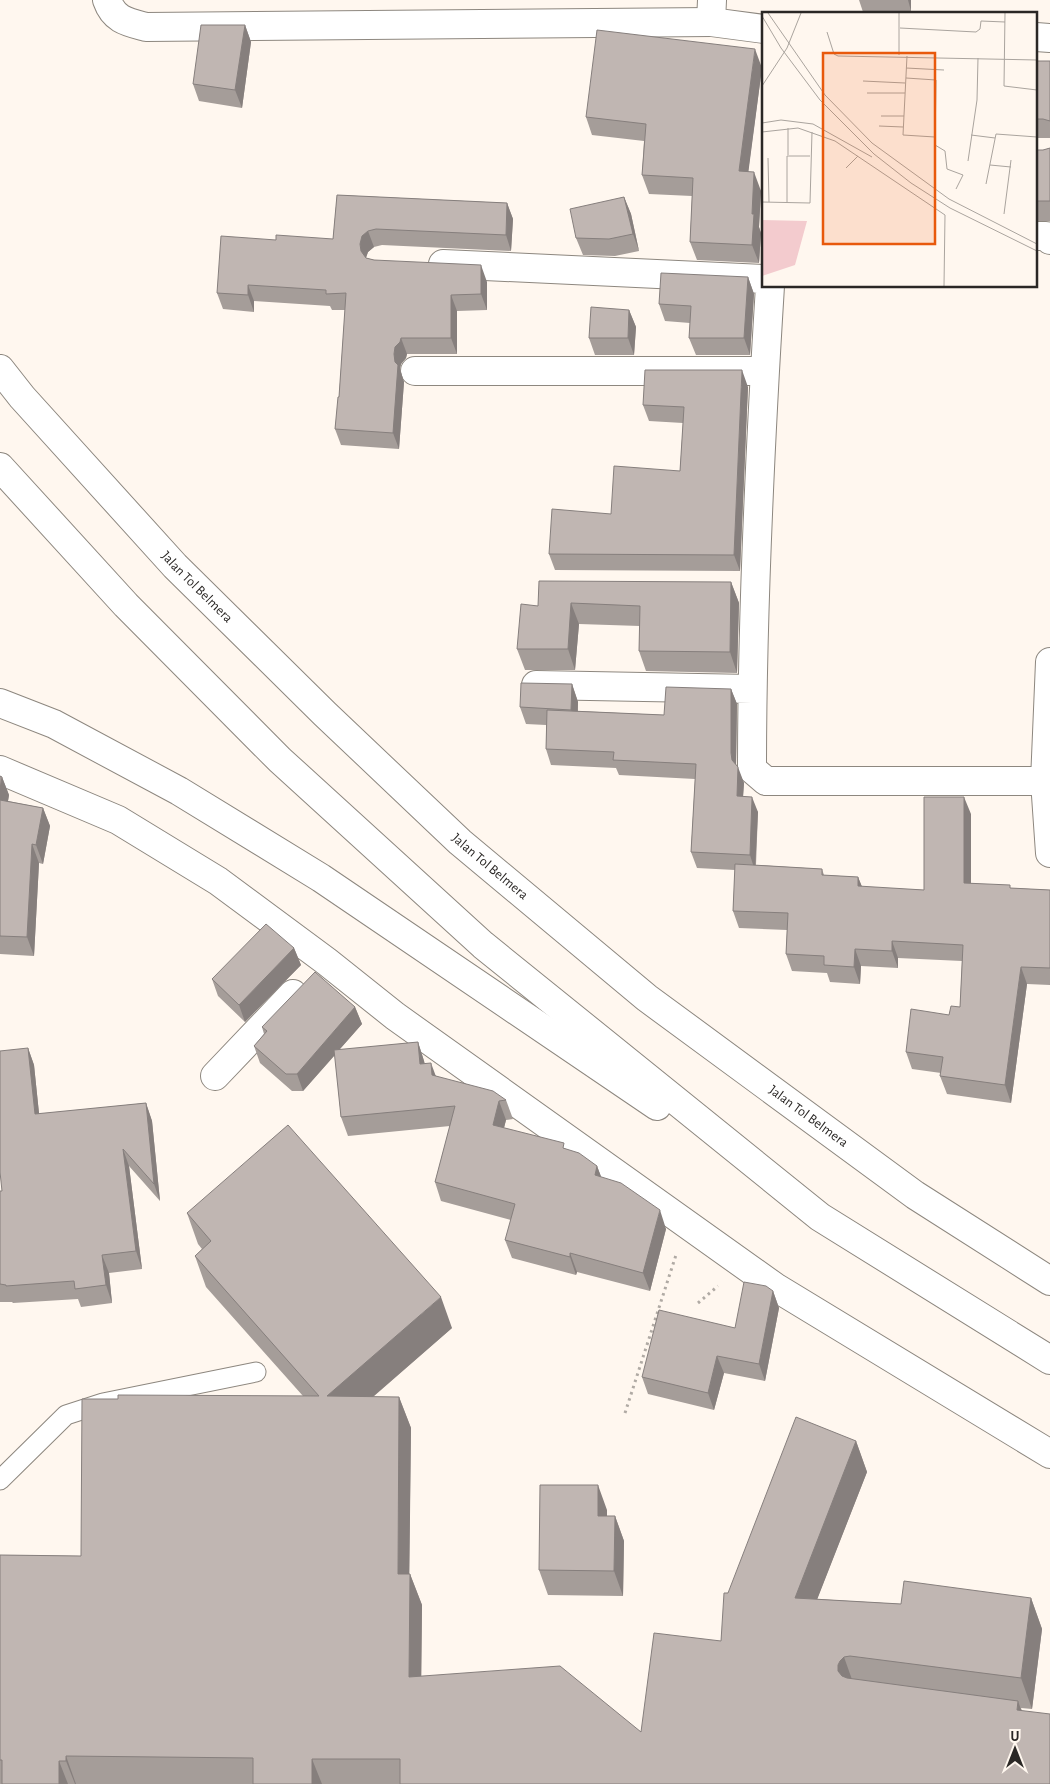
<svg xmlns="http://www.w3.org/2000/svg" width="1050" height="1784" viewBox="0 0 1050 1784" font-family="'Alegreya Sans',sans-serif">
<rect width="100%" height="100%" fill="#fff7ef"/>
<g fill="none" stroke-linecap="round" stroke-linejoin="round">
<g stroke="#8d877f" stroke-width="21">
<path id="lane" d="M0,1480L66,1415L103,1403L256,1372"/>
</g>
<g stroke="#8d877f" stroke-width="30">
<path id="street" d="M107,0C114,20 127,22 146,27L711,22
M1036,236H1046L1050,240
M443,264L764,279
M770,286C760,447 752,608 752,769L766,781H1045
M415,371H764
M1050,662L1045,781L1050,853
M536,685L752,689
M0,770L118,820L218,881L326,961L395,1016L775,1287L1050,1454
M215,1076L293,994"/>
</g>
<g stroke="#8d877f" stroke-width="30">
<path id="secondary" d="M712,0L711,22L764,29
M1036,37L1050,38"/>
</g>
<g stroke="#8d877f" stroke-width="30">
<g id="highway">
<path id="s1" d="M0,369L22,397L175,566L325,714L460,842L647,998L915,1195L1050,1281"/>
<path d="M0,467L126,605L280,760L483,945L820,1217L1050,1360"/>
<path d="M0,703L54,724L179,791L321,878L657,1106"/>
</g>
</g>
<path stroke="#b0aaa4" stroke-width="3" stroke-dasharray="2.5 4" stroke-linecap="butt" d="M698,1303L718,1286
M625,1413L676,1255"/>
<use href="#lane" stroke="#fff" stroke-width="19"/>
<use href="#street" stroke="#fff" stroke-width="28"/>
<use href="#secondary" stroke="#fff" stroke-width="28"/>
<use href="#highway" stroke="#fff" stroke-width="28"/>
</g>
<path fill="#a59d99" d="M859,0H911V11L863,12Z
M245,25L251,42L242,108L199,101L193,84Z
M1036,61H1050V138H1036Z
M762,68L748,172L761,191L759,227L761,233L759,263L697,260L690,242L692,196L649,194L642,175L644,141L592,135L586,117Z
M1050,148V221H1036V150H1043Z
M337,195L507,203L513,219L511,251L382,245L374,247L368,252L366,258L374,260L487,282V310L457,311V354H407L406,358L401,364L400,369L404,382L399,449L341,445L335,429L339,397L345,310H332L330,306L254,301V312L223,309L217,293L276,240L333,239Z
M624,197L631,214L639,251L615,256L583,255L576,238Z
M748,277L754,294L750,355H696L689,338L690,323L665,321L659,304Z
M629,310L636,327L634,355H595L589,338Z
M748,387L740,571L555,570L549,554L611,514L680,471L683,423L649,421L643,405Z
M731,582L739,603L737,673L646,671L639,651L640,626L579,624L575,670H525L517,649L538,606Z
M572,684L578,702V711L664,715L731,689L737,704L736,765L744,783L743,796L758,812L756,865L822,869L824,875L858,877L862,887L924,890L971,814V883L1011,888L1050,890V985L1027,984L1011,1103L947,1094L940,1076L941,1073L912,1069L906,1052L960,1007L962,961L898,958V968L861,966L860,984L830,982L827,973L792,971L786,954L787,930L739,928L733,911L735,870L697,868L691,852L695,779L619,775L616,768L551,765L546,749V725L526,724L520,707Z
M0,776L2,777L9,795L8,801L43,808L50,826L43,864L39,863L34,956L0,954Z
M294,948L301,965L245,1022L218,996L212,979Z
M355,1007L362,1024L339,1050L418,1042L425,1064L436,1076L506,1100L513,1119L506,1120L504,1128L566,1149L597,1166L601,1177L666,1229L650,1291L577,1272L576,1275L512,1258L505,1240L511,1220L441,1201L435,1182L450,1126L348,1136L341,1117L335,1055L303,1091H292L260,1063L254,1046L264,1034L262,1027Z
M28,1048L34,1065L39,1114L146,1103L152,1121L160,1201L129,1166L142,1269L109,1273L112,1303L81,1307L78,1299L13,1303L12,1302H0V1191H2Z
M187,1213L452,1328L373,1397H399L411,1428L409,1574H410L422,1605L421,1676L641,1732L721,1641L728,1593L856,1441L867,1472L817,1599L901,1604L1031,1598L1042,1629L1032,1709L1021,1708L1050,1784H0V1555L81,1556L118,1399L303,1396L206,1287L195,1256L202,1249L198,1244Z
M773,1291L779,1308L765,1381L724,1373L714,1410L648,1394L642,1377L735,1328Z
M607,1510V1516H615L624,1541L623,1596L548,1595L539,1570Z"/>
<path fill="#867f7d" d="M908,0H911V11Z
M245,25L251,42L242,108L235,90Z
M755,49L762,68L746,190L739,171Z
M754,172L761,191L759,227L761,233L759,263L752,245V214Z
M624,197L631,214L639,251L633,234Z
M507,203L513,219L511,251L506,235Z
M368,231L374,247L368,252L365,260L361,251L360,244L362,236Z
M481,265L487,282V310L481,294Z
M748,277L754,294L750,355L744,338Z
M248,285L254,301V312L248,295Z
M451,295L457,311V354L451,338Z
M629,310L636,327L634,355L628,338Z
M401,338L407,354L406,358L401,364L400,369L404,382L399,449L393,433L394,354L395,347Z
M742,370L748,387L740,571L734,555Z
M731,582L739,603L737,673L730,652Z
M571,603L579,624L575,670L568,649Z
M572,684L578,702L577,727L571,710Z
M731,689L737,704L736,769L738,767L744,783L742,812L737,796L731,753Z
M2,777L9,795L5,818L0,805V789Z
M752,797L758,812L755,871L750,855Z
M964,797L971,814V900L964,883Z
M43,808L50,826L43,864L36,845Z
M32,844L39,863L34,956L27,937Z
M858,877L865,894L858,886Z
M892,941L898,958V968L892,951Z
M294,948L301,965L245,1022L239,1005Z
M855,949L861,966L860,984L854,967Z
M1021,967L1027,984L1011,1103L1005,1085Z
M355,1007L362,1024L303,1091L297,1074Z
M418,1042L424,1061L427,1083L420,1064Z
M28,1048L34,1065L41,1132L35,1114Z
M431,1063L438,1082L432,1075Z
M499,1101L506,1120L500,1143L493,1125Z
M146,1103L152,1121L160,1201L154,1184Z
M123,1149L129,1166L142,1269L136,1251Z
M597,1166L604,1184L595,1175Z
M660,1210L666,1229L650,1291L643,1273Z
M570,1253L577,1272L576,1275L570,1257Z
M102,1255L109,1273L112,1303L106,1285Z
M773,1291L779,1308L765,1381L759,1364Z
M441,1297L452,1328L338,1427L327,1396Z
M717,1356L724,1373L714,1410L708,1393Z
M399,1397L411,1428L409,1605L398,1574Z
M856,1441L867,1472L806,1628L795,1598Z
M598,1485L607,1510V1541L598,1516Z
M615,1516L624,1541L623,1596L614,1571Z
M410,1574L422,1605L421,1708L409,1677Z
M1031,1598L1042,1629L1032,1709L1021,1678Z
M844,1657L855,1688L851,1692L838,1671V1665L840,1661Z
M1018,1701L1029,1732L1017,1710Z
M66,1756L76,1784H75L66,1761Z
M312,1759L322,1784H312Z
M59,1761L68,1784H59Z"/>
<path fill="#c0b6b2" stroke="#867f7d" d="M201,25H245L235,90L193,84Z
M597,30L755,49L739,171L754,172L752,214H754L752,245L690,242L693,178L642,175L646,124L586,117Z
M1036,61H1050V121L1043,119H1036Z
M1050,148V201H1036V150H1043Z
M337,195L507,203L506,235L376,229L368,231L362,236L360,244L361,251L366,258L374,260L481,265V294L451,295V338H401L400,342L395,347L394,354L395,362L398,365L393,433L335,429L338,397H339L346,293L326,294V290L248,285V295L217,293L221,236L276,240V235L333,239Z
M624,197L633,234L609,239L576,238L570,209Z
M661,273L748,277L744,338H689L691,306L659,304Z
M591,307L629,310L628,338H589Z
M645,370H742L734,555L549,554L552,509L611,514L614,466L680,471L684,407L643,405Z
M539,581L731,582L730,652L639,651L640,606L571,603L568,649H517L521,604L538,606Z
M521,683L572,684L571,710L520,707Z
M666,687L731,689V753L732,760L738,767L737,796L752,797L750,855L691,852L696,764L613,760L614,752L546,749L547,710L664,715Z
M0,776L2,777L0,789Z
M924,797H964V883L1010,885V888L1050,890V968L1021,967L1005,1085L940,1076L943,1057L906,1052L911,1009L949,1015L951,1006L960,1007L963,945L892,941V951L855,949L854,967L824,965V956L786,954L788,913L733,911L735,864L822,869V875L858,877V886L924,890Z
M0,800L43,808L36,845L32,844L27,937L0,936Z
M266,924L294,948L239,1005L212,979Z
M315,972L355,1007L297,1074H286L254,1046L267,1031L262,1027Z
M418,1042L420,1064L431,1063L432,1075L493,1091L506,1100L499,1101L493,1125L564,1143L563,1148L579,1153L597,1166L595,1175L621,1183L660,1210L643,1273L570,1253V1257L505,1240L515,1204L435,1182L455,1106L341,1117L334,1050Z
M28,1048L35,1114L146,1103L154,1184L123,1149L136,1251L102,1255L106,1285L75,1289L74,1281L6,1286V1285L0,1284V1191H2L0,1172V1051Z
M288,1125L441,1297L327,1396L399,1397L398,1574H410L409,1677L560,1666L641,1732L654,1633L721,1641L724,1593H728L796,1417L856,1441L795,1598L901,1604L904,1581L1031,1598L1021,1678L850,1656L844,1657L840,1661L838,1665V1671L842,1676L847,1678L1018,1701L1017,1710L1050,1714V1784H400V1759H312V1784H253V1758L66,1756V1761H59V1784H2V1760H0V1555L81,1556L82,1399H118V1395L319,1396L195,1256L211,1241L187,1213Z
M744,1282L766,1286L773,1291L759,1364L717,1356L708,1393L642,1377L659,1310L735,1328Z
M540,1485H598V1516H615L614,1571L539,1570Z"/>
<g text-anchor="middle" dominant-baseline="central" stroke-width="4" stroke-linejoin="round" paint-order="stroke">
<g font-size="14" fill="#2a2725" stroke="#fff7ef">
<text stroke="none"><textPath href="#s1" startOffset="294">Jalan Tol Belmera</textPath></text>
<text stroke="none"><textPath href="#s1" startOffset="699">Jalan Tol Belmera</textPath></text>
<text stroke="none"><textPath href="#s1" startOffset="1104">Jalan Tol Belmera</textPath></text>
</g>
</g>
<g transform="translate(762 12)">
<rect width="275" height="275" fill="#fff7ef"/>
<path d="M0,208L45,209L33,253L0,264Z" fill="#f3cbce"/>
<path fill="none" stroke="#aaa49e" stroke-width="1" d="M6,1L63,83L110,131L187,187L275,232M137,1V43M243,1L242,74L275,78M0,4L19,36L58,88L112,142L149,171L188,196L275,239M138,16L214,20L218,17L219,9L243,10M65,20L72,42L76,44L275,48M145,44L141,123L173,125M144,56L182,58M144,66L174,68L173,133L183,139L185,157L201,163L194,177M101,69L143,71M0,74L25,36L39,1M105,81H143M119,104H142M0,111L19,108L51,112L110,145M117,114L141,115M26,116V143M0,120L36,116L73,129L183,203L182,274M209,123L233,126M6,146L7,190M206,149L215,88L216,46M228,153L249,155M84,156L96,144M224,172L234,122L275,125M0,190L48,191L50,120M25,190V144H48M242,202L249,148"/>
<path fill="#e8590c" fill-opacity="0.15" stroke="#e8590c" stroke-width="2.5" d="M61,41H173V232H61Z"/>
<rect width="275" height="275" fill="none" stroke="#2a2725" stroke-width="2.5"/>
</g>
<g transform="translate(1015 1749)" stroke="#fff7ef" stroke-width="4" paint-order="stroke">
<path d="M0-4L9 19L0 12L-9 19Z" fill="#2a2725"/>
<text y="-8" font-size="14" font-weight="bold" text-anchor="middle" fill="#2a2725">U</text>
</g>
</svg>
